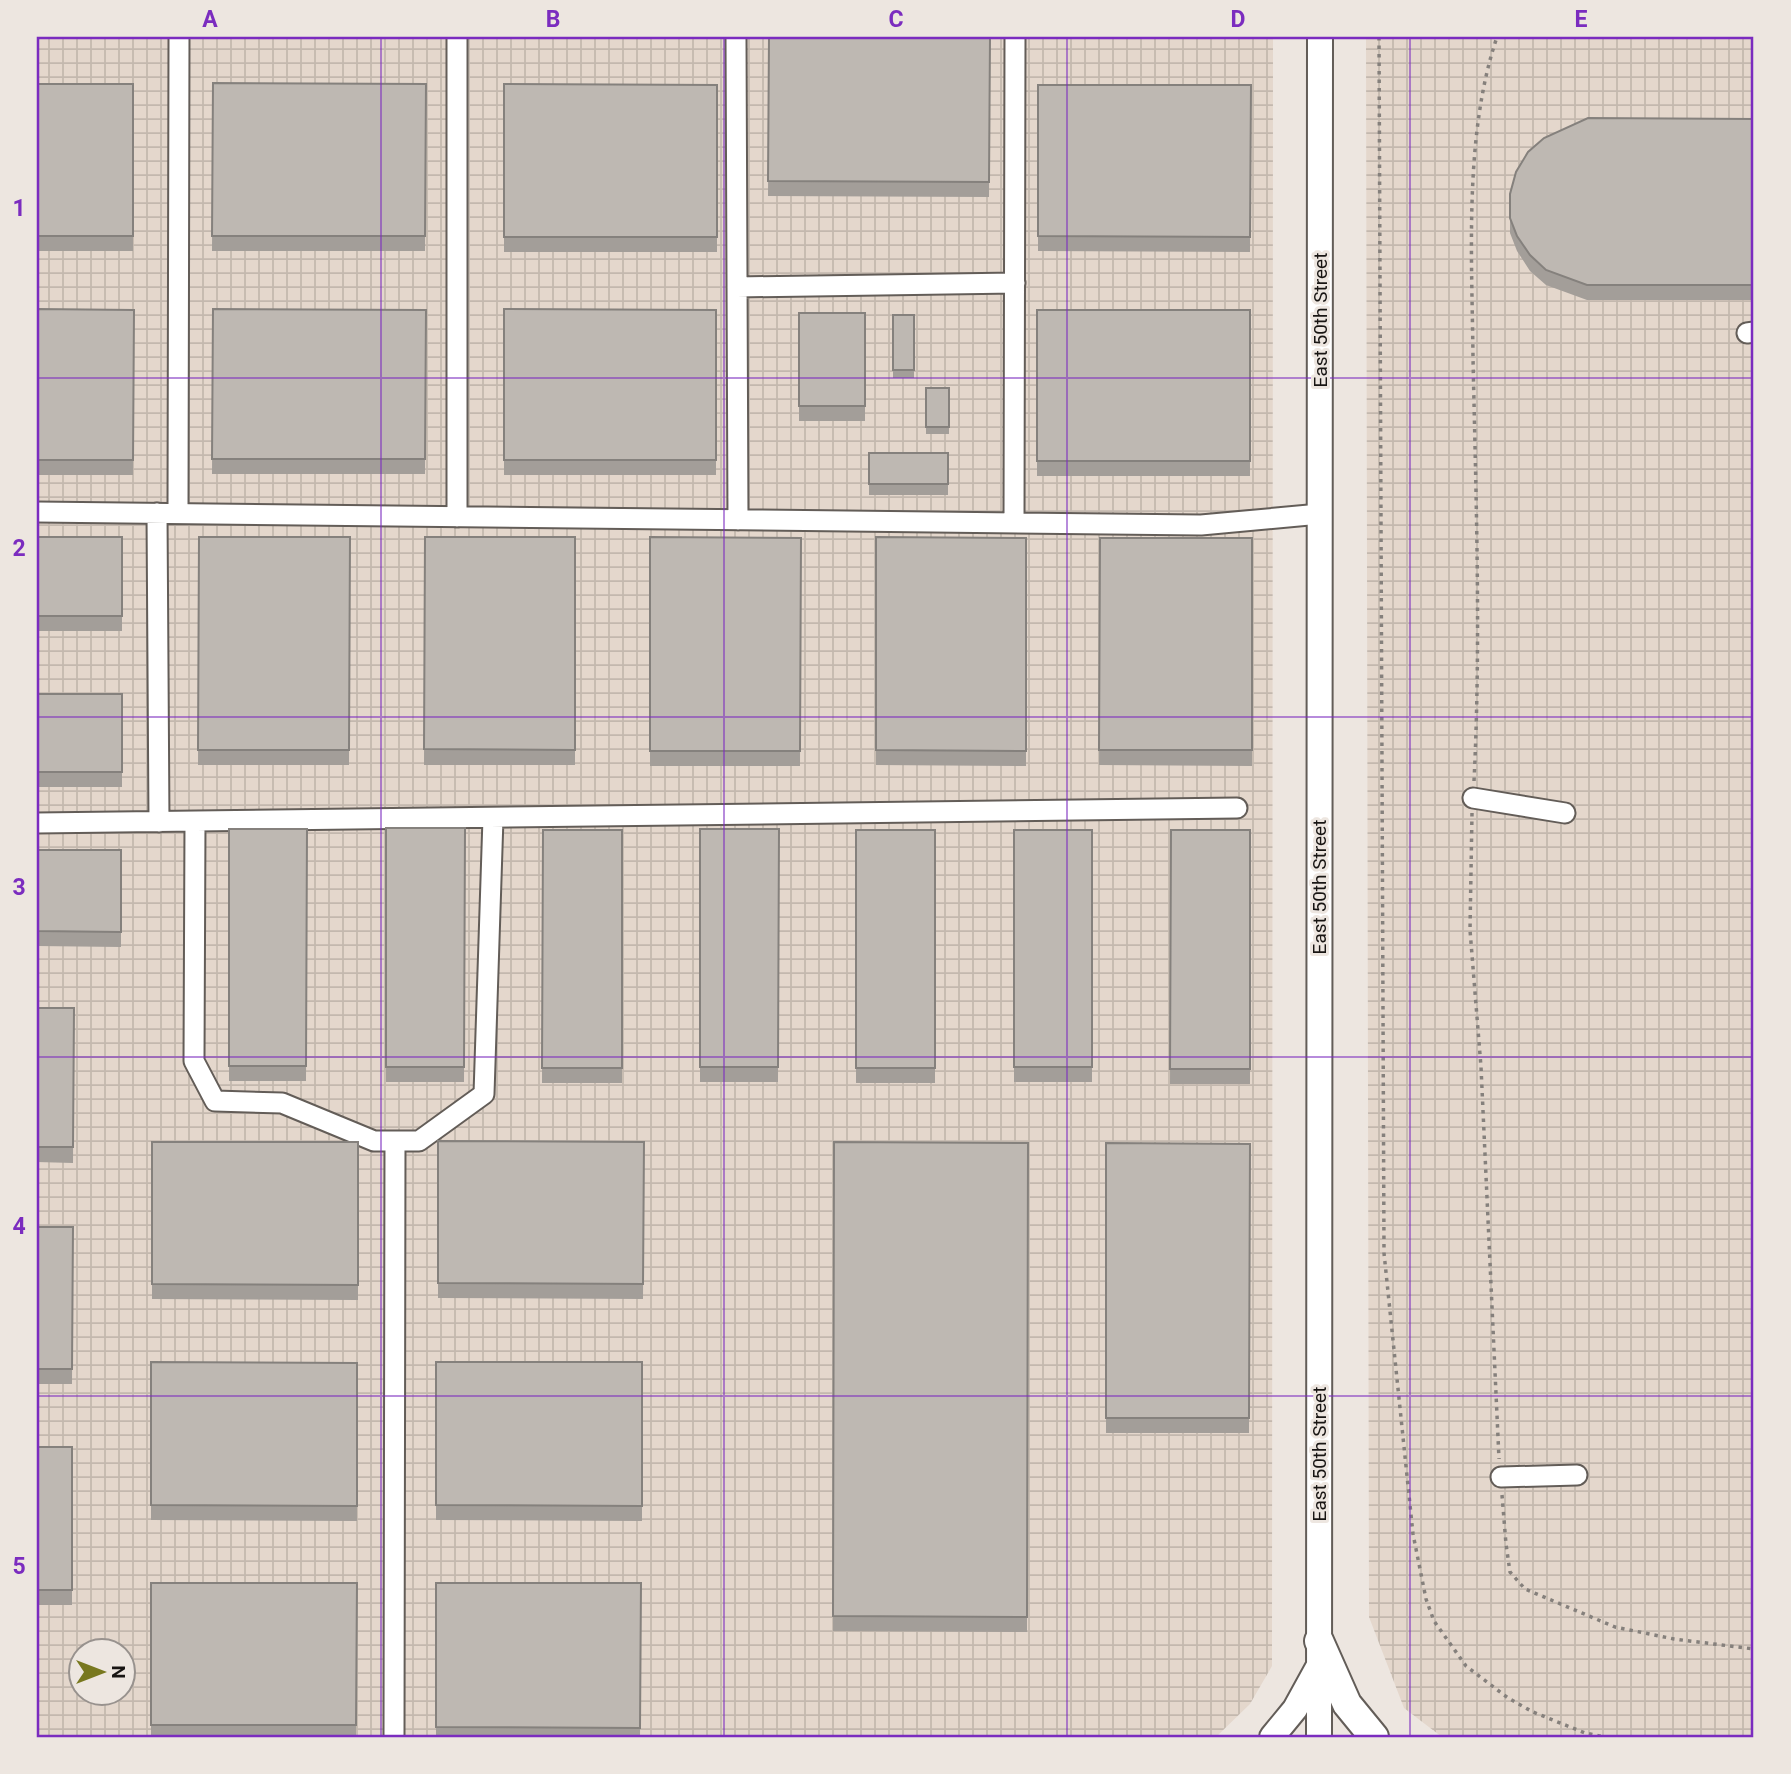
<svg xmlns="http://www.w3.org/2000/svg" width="1791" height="1774" viewBox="0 0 1791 1774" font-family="Roboto,sans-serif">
<defs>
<pattern id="industrial-grid" width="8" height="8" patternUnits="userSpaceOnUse" patternTransform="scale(1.75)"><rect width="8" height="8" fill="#e4d7cc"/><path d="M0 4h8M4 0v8" fill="none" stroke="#c3b8ae"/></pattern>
</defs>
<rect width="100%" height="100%" fill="#ede6e0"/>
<path fill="url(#industrial-grid)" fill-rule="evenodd" d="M37,37H1273L1272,1666L1250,1704L1216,1737H37ZM80,1652H122V1694H80Z
M1366,37H1754V1737H1442L1404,1708L1369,1617Z"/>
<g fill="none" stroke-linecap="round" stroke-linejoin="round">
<g stroke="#635d58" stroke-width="23">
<path id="minor" d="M457,37V517
M736,37L738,520
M737,287L1015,283
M1747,333L1754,332
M37,512L1201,525L1320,514
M157,513L159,822
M178,513L179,37
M1014,523L1015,37
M1473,798L1565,813
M195,822L194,1061L215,1101L282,1103L374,1141H419L484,1094L493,818
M37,823L1237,808
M1501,1477L1577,1475
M394,1737L395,1141"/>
</g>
<g stroke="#635d58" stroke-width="28">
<path id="major" d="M1272,1737L1295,1709L1317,1669
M1319,1737L1320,37"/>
</g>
<g stroke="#635d58" stroke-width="32">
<path id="highway" d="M1319,1641L1347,1704L1374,1737"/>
</g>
<path stroke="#85807c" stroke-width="3.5" stroke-dasharray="3.5 5" stroke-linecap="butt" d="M1379,37L1384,1253L1413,1534L1426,1599L1434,1621L1466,1666L1508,1698L1533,1712L1585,1733L1604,1737
M1474,781C1481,640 1476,499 1473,358C1472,256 1464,134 1497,37
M1472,813L1470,930L1481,1067L1499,1459
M1502,1495L1506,1544L1510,1572L1525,1589L1615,1627L1674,1639L1754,1649"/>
<use href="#minor" stroke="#fff" stroke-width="19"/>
<use href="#major" stroke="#fff" stroke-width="24"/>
<use href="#highway" stroke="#fff" stroke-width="28"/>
</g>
<path fill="#a39e99" d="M769,37H990L989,197L768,196Z
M213,83L426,84L425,251H212Z
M37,84H133V251H37Z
M504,84L717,85V252H504Z
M1038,85H1251L1250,252L1038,251Z
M1754,119V300H1587L1546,285L1530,271L1517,251L1510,233V194Z
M37,309L134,310L133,475H37Z
M213,309L426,310L425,474H212Z
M504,309L716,310V475H504Z
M1037,310H1250V476H1037Z
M799,313H865V421H799Z
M893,315H914V378H893Z
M926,388H949V434H926Z
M869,453H948V495H869Z
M37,537H122V631H37Z
M199,537H350L349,765H198Z
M425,537H575V765H424Z
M650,537L801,538L800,766H650Z
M876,537L1026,538V766L876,765Z
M1100,538H1252V766L1099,765Z
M37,694H122V787H37Z
M386,828H465L464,1082H386Z
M229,829H307L306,1081H229Z
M700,829H779L778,1082H700Z
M543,830H622V1083H542Z
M856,830H935V1083H856Z
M1014,830H1092V1082H1014Z
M1171,830H1250V1084H1170Z
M37,850H121V947L37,946Z
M37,1008H74L73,1163L37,1162Z
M438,1141L644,1142L643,1299L438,1298Z
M152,1142H358V1300L152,1299Z
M834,1142L1028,1143L1027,1632L833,1631Z
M1106,1143L1250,1144L1249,1433H1106Z
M37,1227H73L72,1384H37Z
M151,1362L357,1363V1521L151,1520Z
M436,1362H642V1521L436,1520Z
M37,1447H72V1605H37Z
M151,1583H357L356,1737H151Z
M436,1583H641L640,1737H436Z"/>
<path fill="#beb8b2" stroke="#85817d" stroke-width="2" d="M769,37H990L989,182L768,181Z
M213,83L426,84L425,236H212Z
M37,84H133V236H37Z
M504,84L717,85V237H504Z
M1038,85H1251L1250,237L1038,236Z
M1588,118L1754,119V285H1587L1546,270L1530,255L1517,236L1510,218V194L1516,172L1528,152L1544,138Z
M37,309L134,310L133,460H37Z
M213,309L426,310L425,459H212Z
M504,309L716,310V460H504Z
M1037,310H1250V461H1037Z
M799,313H865V406H799Z
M893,315H914V370H893Z
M926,388H949V427H926Z
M869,453H948V484H869Z
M37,537H122V616H37Z
M199,537H350L349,750H198Z
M425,537H575V750L424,749Z
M650,537L801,538L800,751H650Z
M876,537L1026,538V751L876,750Z
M1100,538H1252V750H1099Z
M37,694H122V772H37Z
M386,828H465L464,1067H386Z
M229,829H307L306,1066H229Z
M700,829H779L778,1067H700Z
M543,830H622V1068H542Z
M856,830H935V1068H856Z
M1014,830H1092V1067H1014Z
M1171,830H1250V1069H1170Z
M37,850H121V932L37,931Z
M37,1008H74L73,1147H37Z
M438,1141L644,1142L643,1284L438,1283Z
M152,1142H358V1285L152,1284Z
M834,1142L1028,1143L1027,1617L833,1616Z
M1106,1143L1250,1144L1249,1418H1106Z
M37,1227H73L72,1369H37Z
M151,1362L357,1363V1506L151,1505Z
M436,1362H642V1506L436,1505Z
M37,1447H72V1590H37Z
M151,1583H357L356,1725H151Z
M436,1583H641L640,1728L436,1727Z"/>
<path fill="none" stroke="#7b2cbf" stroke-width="2" stroke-opacity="0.55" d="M381,37V1737M724,37V1737M1067,37V1737M1410,37V1737M37,378H1754M37,717H1754M37,1057H1754M37,1396H1754"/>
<g text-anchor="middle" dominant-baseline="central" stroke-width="6" stroke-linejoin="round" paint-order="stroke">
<g font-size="19" fill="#181513" stroke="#ede6e0">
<text transform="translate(1320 320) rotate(-90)">East 50th Street</text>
<text transform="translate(1319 887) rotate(-90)">East 50th Street</text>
<text transform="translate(1319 1454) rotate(-90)">East 50th Street</text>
</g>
</g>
<rect width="1791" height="1774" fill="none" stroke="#ede6e0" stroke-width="77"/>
<g transform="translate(102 1672) rotate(90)"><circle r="33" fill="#ede6e0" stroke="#98928e" stroke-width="2"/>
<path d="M0-5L12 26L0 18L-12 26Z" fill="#78781f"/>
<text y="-10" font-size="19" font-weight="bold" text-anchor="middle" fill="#181513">N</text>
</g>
<rect x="38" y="38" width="1714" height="1698" fill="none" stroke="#7b2cbf" stroke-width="2.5"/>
<g font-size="23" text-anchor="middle" font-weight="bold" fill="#7b2cbf">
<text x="210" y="27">A</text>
<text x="553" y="27">B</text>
<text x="896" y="27">C</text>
<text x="1238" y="27">D</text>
<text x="1581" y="27">E</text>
<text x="19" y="216">1</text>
<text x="19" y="556">2</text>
<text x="19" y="895">3</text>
<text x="19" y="1234">4</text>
<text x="19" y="1574">5</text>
</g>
</svg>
